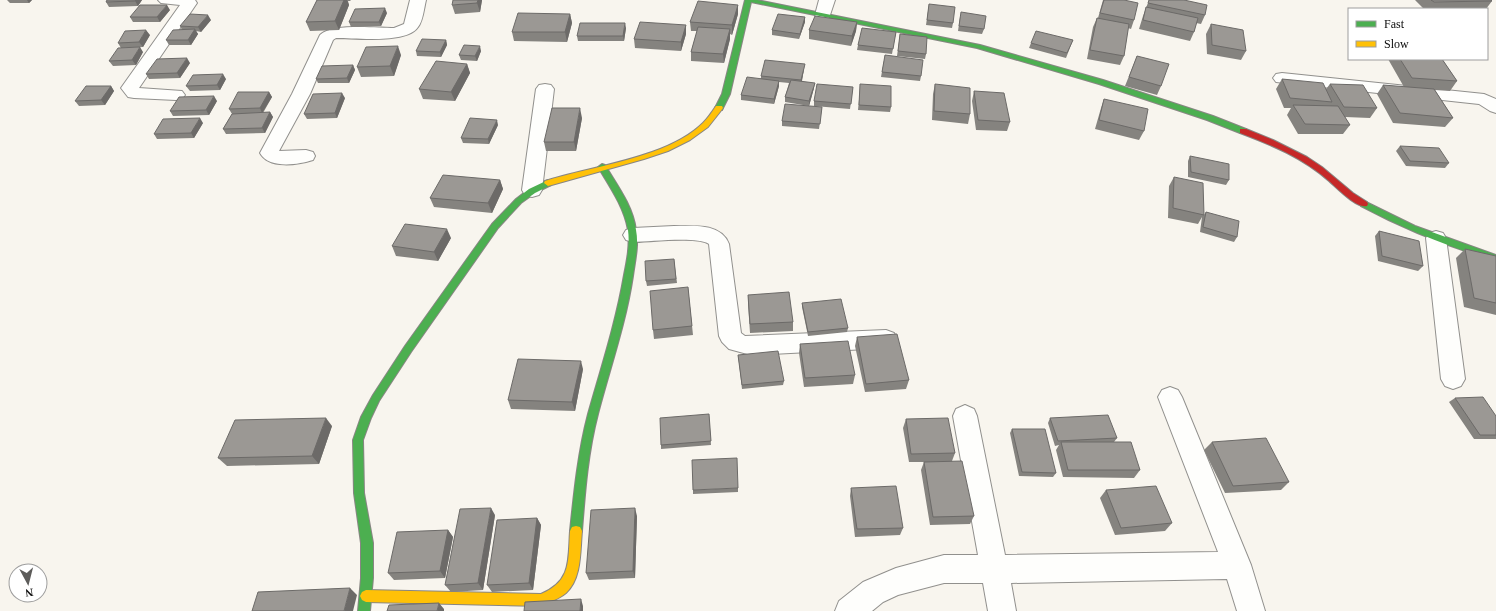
<svg xmlns="http://www.w3.org/2000/svg" width="1496" height="611" viewBox="0 0 1496 611" font-family="Georgia,serif">
<rect width="100%" height="100%" fill="#f8f5ee"/>
<g fill="none" stroke-linecap="round" stroke-linejoin="round">
<g stroke="#91908d" stroke-width="2">
<path id="street" d="M158,0H195L197,3L139,88L182,91L185,95L182,99L176,100L134,98L128,97L121,88L180,5L161,3Z
M410,0H426C424,8 423,21 418,27C407,44 356,38 336,38L333,40L310,94L279,151L306,150L313,152L315,156L313,160C297,165 269,169 260,153L292,94L320,35C332,23 377,28 394,28L404,24Z
M819,0H835L829,18L823,20L817,18L815,15Z
M1282,73L1484,94L1496,99V113L1490,111L1479,104L1276,82L1273,78L1276,74Z
M545,84L551,85L554,89L542,190L539,195L532,197L525,195L522,190L536,89L539,85Z
M674,226C693,226 721,223 729,244L741,333L745,336L886,330L894,333L897,339L894,345L886,348L751,355L729,349L722,342L719,336L709,244C697,236 649,242 633,242L626,240L623,235L626,230L633,228Z
M1436,231L1443,233L1446,238L1465,379L1461,386L1453,389L1445,386L1441,379L1426,238L1429,233Z
M1170,387L1178,390L1182,397L1251,565L1265,611H1237L1227,579L1011,583L1016,611H988L983,583H944L898,595L883,602L872,611H835L839,601L863,582L896,568L944,555H978L953,416L956,409L965,405L974,409L977,416L1005,555L1218,552L1158,397L1162,390Z"/>
</g>
<g stroke="#888683" stroke-width="2">
<path id="fast" d="M745,0H757L980,45L1103,80L1213,116L1246,129L1247,131L1246,133H1240L1207,120L1099,84L977,48L751,2L730,94L722,110H716L715,108L722,94Z
M602,164L605,165C617,185 633,206 636,230C639,245 635,261 633,276C626,323 610,368 598,414C588,452 585,492 582,531L580,535L576,536L572,535L570,531C574,492 578,452 588,414C601,368 616,322 624,275C627,260 630,245 628,230C624,207 610,187 598,167Z
M548,180L552,183L551,185L535,193L521,203L498,228L411,352L379,401L371,418L363,440L364,493L373,543V578L370,611H358L361,578V543L354,493L353,440L361,417L373,395L405,346L492,224L516,199L529,189Z
M1364,201L1415,226L1496,255V261C1449,247 1404,229 1361,206L1360,204L1361,202Z"/>
</g>
<g stroke="#888683" stroke-width="2">
<path id="slow" d="M716,106H722L723,108L708,127L690,140L668,151L644,159L548,186L544,183L545,181C592,166 668,158 703,123C708,118 712,112 716,106Z
M576,526L580,527L582,531C580,551 582,578 566,593C559,599 549,602 541,606L366,602L362,600L360,596L362,592L366,590L541,594C572,581 568,560 570,531L572,527Z"/>
</g>
<g stroke="#888683" stroke-width="2">
<path id="jam" d="M1240,129H1246L1273,140L1307,157L1322,167L1353,193L1367,202L1368,204L1367,206C1357,209 1337,188 1329,181C1303,158 1272,145 1240,133Z"/>
</g>
<use href="#street" fill="#fefefc" fill-rule="evenodd"/>
<use href="#fast" fill="#4caf50" fill-rule="evenodd"/>
<use href="#slow" fill="#ffc107" fill-rule="evenodd"/>
<use href="#jam" fill="#c62828" fill-rule="evenodd"/>
</g>
<path fill="#85837f" d="M7,0H32L29,3H10Z
M107,0H142L138,6L109,7L106,2Z
M317,0H351L350,1H348L349,5L339,30L310,31L306,22Z
M482,0L480,12L455,14L452,5Z
M1103,0H1124L1134,20L1131,29L1128,28L1124,56L1120,65L1087,59L1093,27L1097,18H1098Z
M1149,0H1184L1205,15L1201,24L1196,23L1194,32L1190,41L1139,29L1143,16Z
M1415,0H1491L1492,1L1486,9H1424Z
M929,4L953,23L952,28L926,25Z
M738,5V14L732,35L730,34V39L724,63L691,61V52L697,31H691L690,22Z
M170,10L160,22H133L130,17Z
M387,13L381,26L351,27L349,22Z
M570,14L572,23L567,42L514,41L512,32Z
M805,17V22L799,39L772,35V30Z
M960,17L984,29L982,34L958,31Z
M211,20L201,32L196,31L198,34L191,45H169L166,40L182,30L180,26Z
M857,22L856,31L851,46L809,39V30Z
M1211,24L1246,51L1241,60L1207,54L1206,34Z
M686,25V34L681,51L635,48L634,39Z
M626,28L624,41H578L577,36Z
M896,32L892,54L857,50L858,45Z
M900,34L926,54L925,59L897,56Z
M150,35L143,47L121,48L118,43Z
M446,40L447,45L441,57L417,56L416,51Z
M1073,40L1066,58L1029,48L1031,43Z
M481,51L477,61L461,60L459,55Z
M143,52L136,65L113,66L109,61Z
M401,55L394,76L361,77L357,67Z
M885,55L921,76L920,81L881,77Z
M1137,56L1161,86L1157,95L1125,86Z
M1388,59H1442L1457,81L1450,91L1435,90L1453,118L1445,127L1393,123L1377,94L1383,85L1404,87Z
M190,63L180,78L149,79L146,74Z
M467,64L470,73L455,101L423,99L419,89Z
M353,65L355,70L349,83H318L316,79Z
M804,69L802,81L814,88L809,106L785,102V97L789,83L779,82V86L774,104L741,100V95L761,78V76Z
M226,79L220,90L190,91L186,86Z
M1282,79L1326,89L1330,84L1377,108L1370,118L1345,117L1350,125L1343,134H1298L1287,115L1291,108H1284L1276,89Z
M935,84L970,114L968,124L932,120L933,94Z
M111,86L114,91L105,105L79,106L75,101Z
M853,87L850,109L814,106V101Z
M860,89L891,107L890,112L858,110Z
M974,91L1010,122L1007,131L976,130L972,101Z
M269,92L272,97L263,113L270,112L273,117L265,133L226,134L223,129L232,114L229,109Z
M345,98L337,118L307,119L304,114Z
M1104,99L1144,131L1139,140L1095,129L1101,108Z
M217,101L209,115L173,116L170,111Z
M822,107L819,129L782,126V121Z
M582,118L576,151H546L544,142Z
M203,123L194,138L157,139L154,134Z
M498,125L489,144L463,143L461,138Z
M1400,146L1449,163L1445,168L1406,166L1396,151Z
M1190,156L1229,180L1226,185L1188,177V161Z
M1174,177L1204,215L1206,212L1237,237L1234,242L1200,232L1202,217L1198,224L1168,218L1169,186Z
M500,180L503,189L492,213L434,207L430,198Z
M1379,231L1423,266L1418,271L1378,261L1375,236Z
M451,238L438,261L396,256L392,246Z
M1465,249L1496,256V315L1464,307L1456,258Z
M674,259L677,283L647,286L646,281Z
M688,287L693,335L654,339L653,330Z
M748,295L793,322V331L750,333L748,304Z
M802,303L848,328L847,332L808,336L802,307Z
M857,337L909,380L906,389L865,392L855,346Z
M800,344L855,375L853,384L804,387L799,353Z
M738,355L784,381L783,385L742,389Z
M583,369L575,411L511,409L508,400Z
M1455,398L1496,416V439H1474L1449,402Z
M709,414L711,445L661,449V445Z
M1050,418L1117,438L1114,442L1140,470L1134,478L1063,477L1056,450L1059,445L1055,446L1048,423Z
M906,419L955,453L952,461L974,516L970,524L930,525L921,470L924,462H909L903,428Z
M332,426L319,464L227,466L218,458Z
M1012,429L1056,473L1053,477L1019,476L1010,433Z
M1212,442L1289,482L1281,490L1225,493L1204,450Z
M738,488V492L693,494V490Z
M851,488L903,528L900,535L855,537L850,496Z
M1106,490L1172,523L1165,531L1115,535L1100,498Z
M495,515L483,590L451,592L445,585Z
M637,516L635,578L589,580L586,573Z
M537,518L541,525L533,590L492,592L487,585Z
M448,530L453,537L445,578L394,580L388,573Z"/>
<path fill="#6c6a68" d="M27,0H32L29,3Z
M136,0H142L138,6L135,1Z
M344,0H347L349,5L339,30L335,21Z
M478,0H482L480,12L477,3Z
M167,5L170,10L160,22L157,17Z
M738,5V14L732,35V25Z
M385,8L387,13L381,26L379,22Z
M570,14L572,23L567,42L565,32Z
M208,15L211,20L201,32L198,27Z
M805,17V22L799,39L800,34Z
M857,22L856,31L851,46L852,36Z
M625,23L626,28L624,41L623,36Z
M686,25V34L681,51V42Z
M195,29L198,34L191,45L188,40Z
M730,29V39L724,63L723,54Z
M146,30L150,35L143,47L139,42Z
M446,40L447,45L441,57L440,52Z
M398,46L401,55L394,76L390,66Z
M480,46L481,51L477,61L475,56Z
M140,47L143,52L136,65L132,60Z
M187,58L190,63L180,78L177,73Z
M467,64L470,73L455,101L451,92Z
M805,64L804,69L801,85V80Z
M353,65L355,70L349,83L347,78Z
M223,74L226,79L220,90L217,85Z
M779,81V86L774,104V99Z
M815,83L814,88L809,106V101Z
M111,86L114,91L105,105L101,100Z
M269,92L272,97L262,113L260,108Z
M342,93L345,98L337,118L335,113Z
M214,96L217,101L209,115L206,110Z
M580,108L582,118L576,151L574,142Z
M270,112L273,117L265,133L262,128Z
M200,118L203,123L194,138L191,133Z
M497,120L498,125L489,144L488,139Z
M500,180L503,189L492,213L488,203Z
M447,229L451,238L438,261L434,252Z
M581,361L583,369L575,411L572,402Z
M326,418L332,426L319,464L312,456Z
M491,508L495,515L483,590L478,583Z
M635,508L637,516L635,578L633,571Z
M537,518L541,525L533,590L529,583Z
M448,530L453,537L445,578L440,571Z
M350,588L357,595L353,611H344Z
M581,599L583,606V611H580Z
M439,603L444,609V611H437Z"/>
<path fill="#9b9894" stroke="#6c6a68" d="M107,0H136L135,1L106,2Z
M317,0H344L335,21L306,22Z
M453,0H478L477,3L452,5Z
M1104,0H1124L1138,3L1134,20L1100,13Z
M1149,0H1184L1207,5L1205,15L1148,3Z
M1431,0H1491L1492,1L1434,2Z
M698,1L738,5L732,25L690,22Z
M929,4L955,7L953,23L927,20Z
M140,5H167L157,17H130Z
M1146,7L1198,18L1194,32L1143,20Z
M385,8L379,22H349L355,9Z
M961,12L986,16L984,29L959,26Z
M518,13L570,14L565,32H512Z
M190,14L208,15L198,27L180,26Z
M778,14L805,17L800,34L772,30Z
M815,16L857,22L852,36L809,30Z
M1097,18L1129,24L1124,56L1090,50Z
M640,22L686,25L681,42L634,39Z
M580,23H625L623,36H577Z
M1211,24L1243,30L1246,51L1212,45Z
M698,27L730,29L723,54L691,52Z
M862,28L896,32L893,49L858,45Z
M195,29L188,40H166L173,30Z
M146,30L139,42L118,43L125,31Z
M1036,31L1073,40L1067,53L1031,43Z
M900,34L927,37L926,54L898,51Z
M422,39L446,40L440,52L416,51Z
M464,45L480,46L475,56L459,55Z
M398,46L390,66L357,67L366,47Z
M140,47L132,60L109,61L118,48Z
M885,55L923,60L921,76L882,72Z
M1137,56L1169,64L1161,86L1129,77Z
M187,58L177,73L146,74L157,59Z
M1400,59H1442L1457,81L1412,78Z
M765,60L805,64L801,80L761,76Z
M436,61L467,64L451,92L419,89Z
M353,65L347,78L316,79L322,66Z
M223,74L217,85L186,86L193,75Z
M747,77L779,81L774,99L741,95Z
M1282,79L1323,83L1332,102L1290,98Z
M791,80L815,83L809,101L785,97Z
M817,84L853,87L851,104L814,101Z
M860,84L891,86V107L859,105Z
M935,84L970,88V114L934,111Z
M1330,84L1363,85L1377,108L1344,107Z
M1383,85L1434,89L1453,118L1400,113Z
M86,86H111L101,100L75,101Z
M974,91L1004,93L1010,122L978,120Z
M238,92H269L260,108L229,109Z
M342,93L335,113L304,114L313,94Z
M214,96L206,110L170,111L179,97Z
M1104,99L1148,109L1144,131L1099,120Z
M785,104L822,107L820,124L782,121Z
M1293,105L1338,106L1350,125L1305,124Z
M552,108H580L574,142H544Z
M270,112L262,128L223,129L232,114Z
M200,118L191,133L154,134L163,119Z
M470,118L497,120L488,139L461,138Z
M1400,146L1439,148L1449,163L1410,161Z
M1190,156L1229,164V180L1191,172Z
M443,175L500,180L488,203L430,198Z
M1174,177L1203,183L1204,215L1173,208Z
M1206,212L1239,221L1237,237L1203,227Z
M405,224L447,229L434,252L392,246Z
M1379,231L1419,241L1423,266L1382,256Z
M1465,249L1496,256V303L1474,298Z
M674,259L676,279L646,281L645,261Z
M688,287L692,326L653,330L650,291Z
M789,292L793,322L750,324L748,295Z
M841,299L848,328L808,332L802,303Z
M897,334L909,380L866,384L857,337Z
M848,341L855,375L805,378L800,344Z
M778,351L784,381L742,385L738,355Z
M518,359L581,361L572,402L508,400Z
M1483,397L1496,416V435H1480L1455,398Z
M709,414L711,441L661,445L660,418Z
M1108,415L1117,438L1058,441L1050,418Z
M326,418L312,456L218,458L235,420Z
M948,418L955,453L911,454L906,419Z
M1012,429H1045L1056,473L1022,472Z
M1266,438L1289,482L1233,486L1212,442Z
M1061,442H1131L1140,470H1068Z
M737,458L738,488L693,490L692,460Z
M962,461L974,516L933,517L924,462Z
M896,486L903,528L857,529L851,488Z
M1156,486L1172,523L1121,528L1106,490Z
M491,508L478,583L445,585L460,509Z
M635,508L633,571L586,573L591,510Z
M537,518L529,583L487,585L497,520Z
M448,530L440,571L388,573L397,532Z
M350,588L344,611H252L258,592Z
M581,599L580,611H524L525,602Z
M439,603L437,611H387L389,605Z"/>
<rect x="1348" y="8" width="140" height="52" fill="#ffffff" stroke="#9d9d9d"/>
<rect x="1356" y="21" width="20" height="6" fill="#4caf50" stroke="#9d9d9d"/>
<text x="1384" y="28" font-size="12" fill="#0a0a0a">Fast</text>
<rect x="1356" y="41" width="20" height="6" fill="#ffc107" stroke="#9d9d9d"/>
<text x="1384" y="48" font-size="12" fill="#0a0a0a">Slow</text>
<g transform="translate(28 583) rotate(173)"><circle r="19" fill="#ffffff" stroke="#9d9d9d"/>
<path d="M0-3L7 15L0 10L-7 15Z" fill="#5d5c5a"/>
<text y="-6" font-size="11" font-weight="bold" text-anchor="middle" fill="#0a0a0a">N</text>
</g>
</svg>
